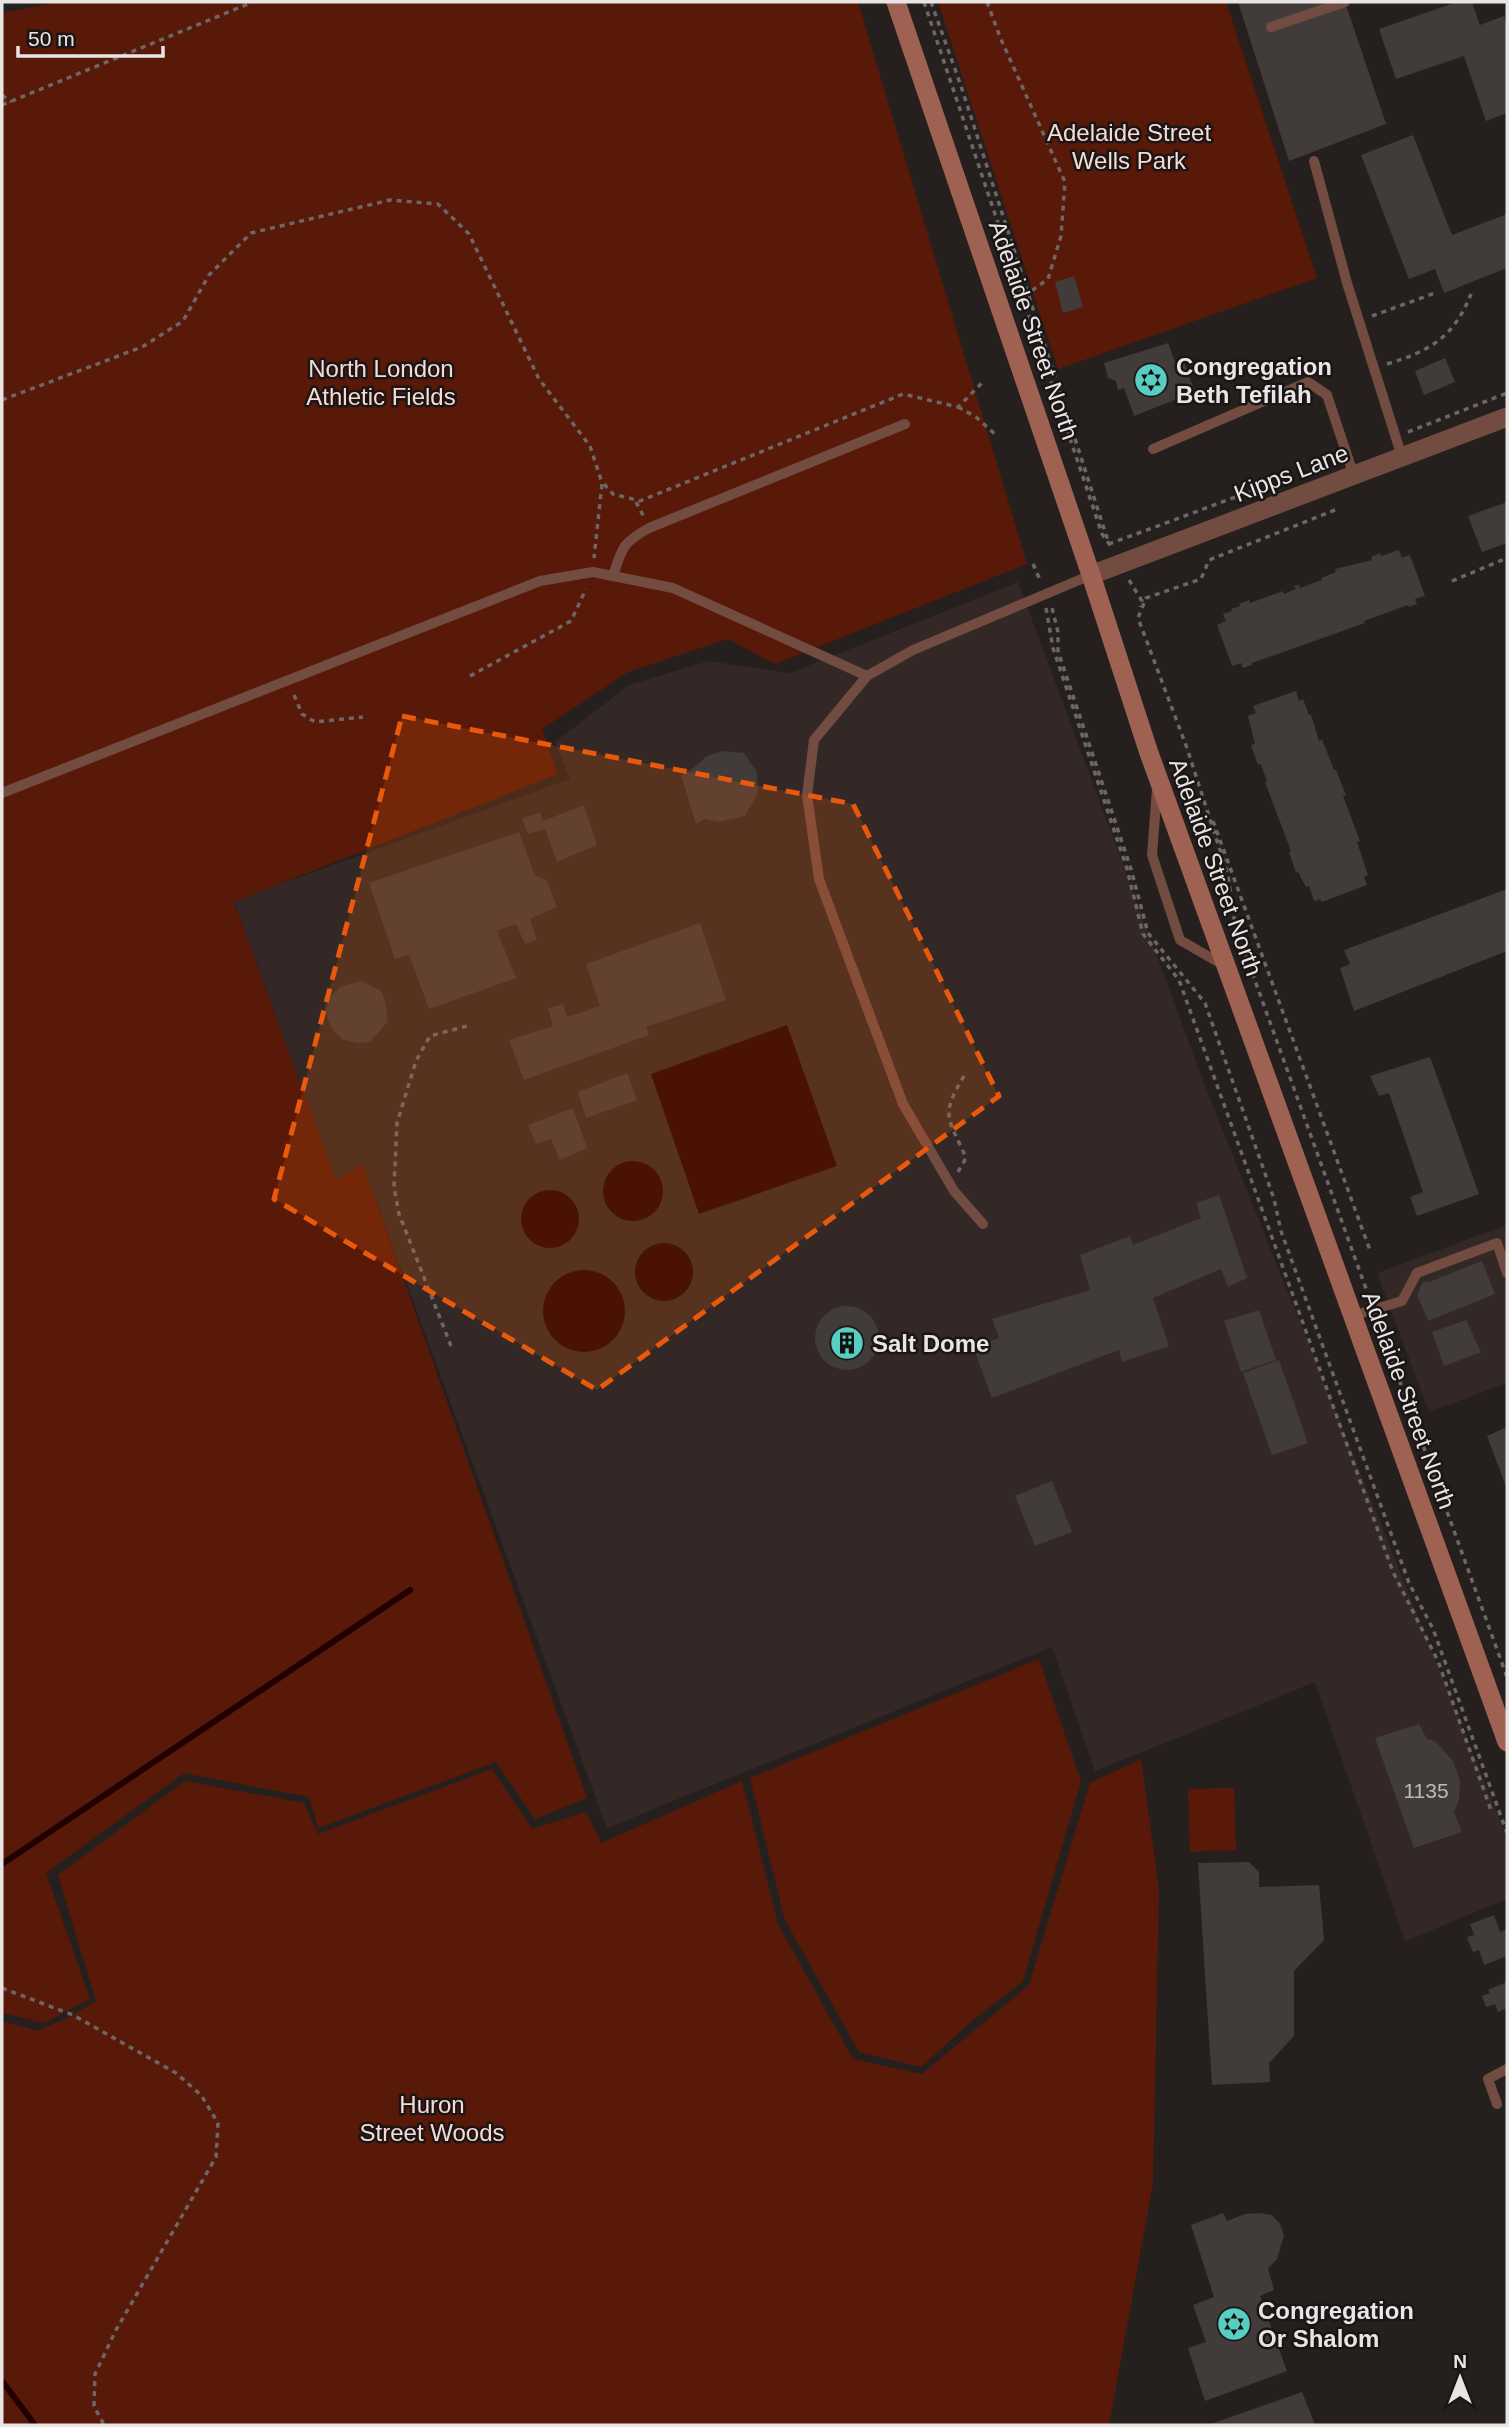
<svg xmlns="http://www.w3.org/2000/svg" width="1509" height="2427" viewBox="0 0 1509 2427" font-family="Arial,sans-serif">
<rect width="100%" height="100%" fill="#25201e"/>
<path fill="#332825" d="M1018,582L1207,1091L1507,1838V1899L1405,1941L1315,1682L1095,1771L1052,1647L607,1828L363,1165L336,1181L234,901L570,779L555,742L629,685L708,661L790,673Z
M1507,1225V1383L1429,1412L1377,1273Z"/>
<path fill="#581908" d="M60,2H858L1027,564L775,664L728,639L628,672L542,729L558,774L234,902L336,1180L363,1164L587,1798L535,1819L496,1762L318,1828L309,1797L184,1773L46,1873L90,1999L44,2023L2,2013V13Z
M938,2H1226L1317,278L1058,369Z
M1039,1659L1081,1781L1023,1981L973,2020L921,2067L859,2052L785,1920L750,1778Z
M1141,1759L1159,1889L1153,2183L1109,2425H2V2021L38,2031L73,2015L96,2001L58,1875L185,1781L304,1803L318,1834L492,1769L532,1829L586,1812L601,1843L742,1781L778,1924L853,2059L922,2074L1029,1985L1090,1783Z
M1234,1788L1236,1850L1190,1852L1188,1789Z"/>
<path fill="#230000" d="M787,1025L837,1166L699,1214L651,1074Z
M603 1191a30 30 0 1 1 60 0a30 30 0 1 1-60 0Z
M521 1219a29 29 0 1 1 58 0a29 29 0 1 1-58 0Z
M635 1272a29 29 0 1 1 58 0a29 29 0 1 1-58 0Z
M543 1311a41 41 0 1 1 82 0a41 41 0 1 1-82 0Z"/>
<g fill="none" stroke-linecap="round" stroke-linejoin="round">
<path stroke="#230000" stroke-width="6" d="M2,1864L410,1590
M2,2381L35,2425"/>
</g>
<path fill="#413b3a" d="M1238,2H1345L1386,124L1289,161Z
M1457,2H1472L1480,25L1504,16L1507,25V113L1486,121L1464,56L1396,79L1379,29Z
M1413,135L1452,235L1507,214V268L1444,293L1435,269L1409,279L1361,155Z
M1074,276L1083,307L1063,313L1055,282Z
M1168,343L1175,362L1183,359L1195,392L1134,416L1124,388L1118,390L1116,381L1108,378L1104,363Z
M1445,358L1455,382L1424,395L1415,371Z
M1507,502V543L1482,552L1468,516Z
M1399,550L1402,558L1410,555L1425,596L1415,599L1417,604L1409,607L1408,605L1364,621L1365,623L1252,663V665L1243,668L1241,663L1232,666L1217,625L1226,621L1223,614L1232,611L1231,609L1240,606L1239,604L1249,600L1250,603L1283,591L1284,594L1296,589L1294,586L1299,585L1300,588L1322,580L1321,578L1336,572L1335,569L1372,560L1371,557L1380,553L1381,556Z
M1296,691L1299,701L1303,699L1309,715H1311L1319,741L1322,739L1334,770H1336L1346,795L1343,796L1360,841L1357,842L1368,875L1364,877L1367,885L1322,902L1320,899L1314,901L1309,886L1306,887L1298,872L1296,873L1289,852L1291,851L1265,782H1267L1261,764L1258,765L1251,745L1255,744L1248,716L1256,713L1253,706Z
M723,751L744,753L757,772L758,793L745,816L719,822L705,819L696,824L681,775L691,770L707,756Z
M584,805L597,845L557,862L545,829L528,834L522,819L540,812L543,821Z
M519,832L535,875L547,881L557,907L530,919L537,940L525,944L516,924L497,931L516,978L429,1009L409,955L395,959L369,883Z
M1507,889V951L1354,1011L1340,968L1350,964L1344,950Z
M700,923L726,1000L646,1027L649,1035L524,1080L509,1040L553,1026L548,1008L563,1004L567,1017L600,1006L586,964Z
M362,981L381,991L385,1001L388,1021L370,1042L358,1043L342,1039L334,1031L328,1021L326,1009L330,997L341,986Z
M1430,1057L1479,1194L1417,1216L1410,1197L1423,1192L1389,1093L1379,1096L1370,1076Z
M627,1073L637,1100L586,1118L578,1092Z
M573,1108L587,1148L560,1160L551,1139L536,1144L528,1125Z
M1219,1195L1247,1278L1228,1287L1221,1269L1153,1298L1169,1346L1122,1362L1119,1350L992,1398L973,1347L999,1338L992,1319L1090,1290L1080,1255L1130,1236L1133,1245L1201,1218L1196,1203Z
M1482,1261L1495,1294L1428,1321L1417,1295L1423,1282H1429Z
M815 1338a32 32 0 1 1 64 0a32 32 0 1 1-64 0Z
M1259,1310L1276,1360L1241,1372L1224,1321Z
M1466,1320L1481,1352L1444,1366L1432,1332Z
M1279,1360L1308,1443L1272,1455L1243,1373Z
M1507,1427V1489L1487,1436Z
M1052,1481L1072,1532L1035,1546L1015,1496Z
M1419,1724L1427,1739L1435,1741L1453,1761L1460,1780L1459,1800L1454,1812L1462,1832L1414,1848L1375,1738Z
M1249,1862L1259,1872V1887L1319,1885L1324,1940L1294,1971V2036L1269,2063L1270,2082L1212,2085L1198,1863Z
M1494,1915L1500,1932L1507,1929V1956L1484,1965L1479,1950L1473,1952L1467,1937L1474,1935L1470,1924Z
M1507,1982V2008L1498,2012L1495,2004L1486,2007L1482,1996L1490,1993L1488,1990Z
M1223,2213L1227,2221L1245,2214L1260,2213L1272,2215L1280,2224L1284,2235L1277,2259L1268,2268L1274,2290L1260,2296L1287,2371L1205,2401L1188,2348L1206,2342L1193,2305L1214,2297L1191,2225Z
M1302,2392L1315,2425H1208Z"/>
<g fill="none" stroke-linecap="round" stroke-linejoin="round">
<path stroke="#6c6766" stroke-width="3.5" stroke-dasharray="5 5" stroke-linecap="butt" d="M924,2L1102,534L1112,548
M931,2L961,86L1109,544L1260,488
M987,2L1000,37L1065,182L1061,236L1048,279L1023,297
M2,95L11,102
M2,105L253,2
M1372,316L1435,293
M1387,364C1430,351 1454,337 1471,294
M2,400L142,347L183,321L209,275L251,233L390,200L438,204L469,234L539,379L590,446L602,483L594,558
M958,407L976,417L996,435
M1408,432L1507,393
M604,484L613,494L640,501L903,394L958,407L985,380
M636,502L644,517
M1335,510L1209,560L1201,579L1146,598L1138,618L1187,748L1228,875L1235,925L1369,1297
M1033,564L1041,582
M1129,580L1142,601L1140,607
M1452,581L1507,558
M1046,608L1053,648L1127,869L1143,934L1179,980L1393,1572L1438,1661L1492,1813
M1052,608L1058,632V651L1131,869L1148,933L1205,1003L1274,1199L1281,1231L1409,1583L1433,1629L1507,1833
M470,676L571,621L586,589
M294,695L302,714L315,722L363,717
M1213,821L1371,1253
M958,1172L966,1158C949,1118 939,1117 964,1076
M1379,1324L1507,1677
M451,1346L399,1214L394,1187L397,1123L416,1061L430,1036L471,1025
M2,1988L73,2015L176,2073L201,2095L218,2123L216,2157L116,2330L95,2374L94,2406L104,2425"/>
<path stroke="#724b41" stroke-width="10" d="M1271,27L1345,2
M1314,161L1347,283L1402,457
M1153,449L1308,382L1327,395L1354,476
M613,576C622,548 622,543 649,528L905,424
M1157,789L1152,855L1180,940L1225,966
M2,793L540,581L593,572L673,588L867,676
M983,1224L954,1191L903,1104L819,879L807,795L814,740L867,676L913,650L1091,575
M1352,1316L1402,1301L1417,1273L1497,1243L1507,1273
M1497,2104L1488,2079L1507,2069"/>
<path stroke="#724b41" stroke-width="19" d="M1091,575L1507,417"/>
<path stroke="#9f6252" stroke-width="19" d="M896,2L1091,575L1149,753L1507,1742"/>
</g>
<path fill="#e8590c" fill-opacity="0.2" stroke="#e8590c" stroke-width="5" stroke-dasharray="14 9" stroke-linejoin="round" d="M402,716L853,804L999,1096L597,1390L274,1199Z"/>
<defs>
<g id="synagogue-disc" transform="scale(1.75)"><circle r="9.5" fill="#57cec1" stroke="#1b1615"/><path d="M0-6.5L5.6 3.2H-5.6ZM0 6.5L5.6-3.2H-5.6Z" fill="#111"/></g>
<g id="building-disc" transform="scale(1.75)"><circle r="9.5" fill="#57cec1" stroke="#1b1615"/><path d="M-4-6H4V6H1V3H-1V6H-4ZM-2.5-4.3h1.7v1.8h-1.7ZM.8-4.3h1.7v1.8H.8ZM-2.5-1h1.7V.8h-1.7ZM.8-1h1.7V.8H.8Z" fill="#111"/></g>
</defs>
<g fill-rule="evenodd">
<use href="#synagogue-disc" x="1151" y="380"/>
<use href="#building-disc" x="847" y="1343"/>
<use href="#synagogue-disc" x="1234" y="2324"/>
</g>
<g text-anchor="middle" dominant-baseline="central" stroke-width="5" stroke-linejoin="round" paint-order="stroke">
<g font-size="21" fill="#bfbaba">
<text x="1426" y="1790">1135</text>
</g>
<g font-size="24" fill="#f5dbd4" stroke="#1b1615">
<text x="1129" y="132">Adelaide Street<tspan x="1129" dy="28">Wells Park</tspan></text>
<text x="381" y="368">North London<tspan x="381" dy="28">Athletic Fields</tspan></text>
<text x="432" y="2104">Huron<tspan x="432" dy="28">Street Woods</tspan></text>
</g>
<g font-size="24" fill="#e9e5e5" stroke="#1b1615">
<text transform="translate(1034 330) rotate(71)">Adelaide Street North</text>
<text transform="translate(1291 473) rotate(-21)">Kipps Lane</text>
<text transform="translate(1216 867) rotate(70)">Adelaide Street North</text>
<text transform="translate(1409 1400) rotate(70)">Adelaide Street North</text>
</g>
<g font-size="24" font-weight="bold" fill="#e9e5e5" stroke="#1b1615" text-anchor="start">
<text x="1176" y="366">Congregation<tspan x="1176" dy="28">Beth Tefilah</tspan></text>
<text x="872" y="1343">Salt Dome</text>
<text x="1258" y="2310">Congregation<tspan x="1258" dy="28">Or Shalom</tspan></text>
</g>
</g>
<rect width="1509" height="2427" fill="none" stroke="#e9e5e5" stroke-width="7"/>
<g transform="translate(1460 2378)" stroke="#1b1615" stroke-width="5" paint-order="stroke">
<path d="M0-5L12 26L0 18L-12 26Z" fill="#e9e5e5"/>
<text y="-10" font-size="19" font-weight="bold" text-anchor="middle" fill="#e9e5e5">N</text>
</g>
<path d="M18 46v10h145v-10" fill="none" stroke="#e9e5e5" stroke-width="3.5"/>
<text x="28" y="46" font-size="21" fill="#e9e5e5" stroke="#1b1615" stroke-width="5" paint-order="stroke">50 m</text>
</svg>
